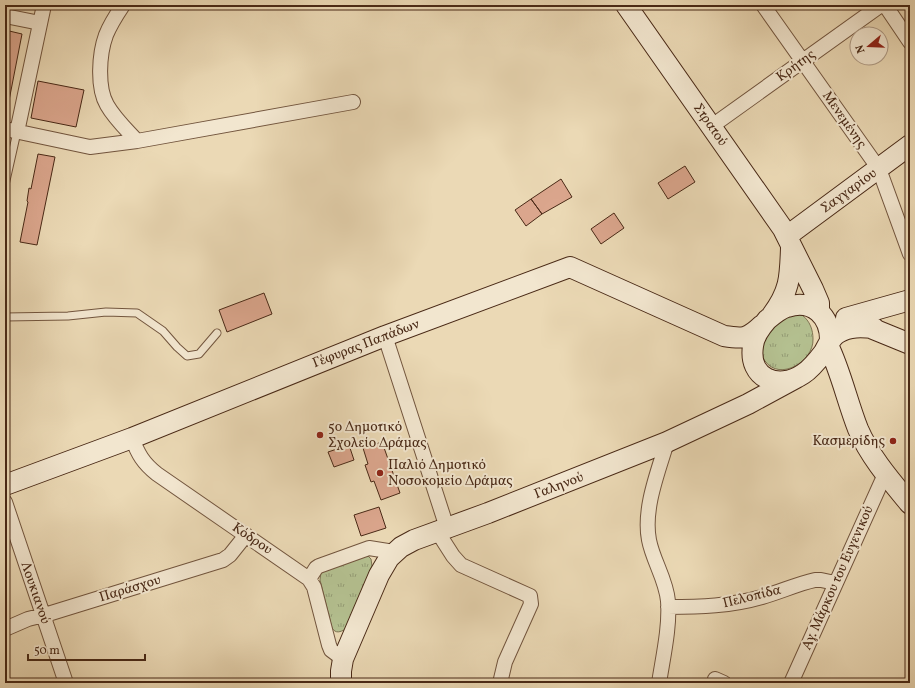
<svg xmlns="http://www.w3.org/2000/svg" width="915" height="688" viewBox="0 0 915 688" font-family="Vollkorn,serif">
<defs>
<pattern id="grass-tufts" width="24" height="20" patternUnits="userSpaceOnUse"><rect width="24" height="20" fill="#b4c090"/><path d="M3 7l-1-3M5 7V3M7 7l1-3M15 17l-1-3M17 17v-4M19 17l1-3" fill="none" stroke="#949c75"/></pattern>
</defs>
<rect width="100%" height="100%" fill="#ebd9b5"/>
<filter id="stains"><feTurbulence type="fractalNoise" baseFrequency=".005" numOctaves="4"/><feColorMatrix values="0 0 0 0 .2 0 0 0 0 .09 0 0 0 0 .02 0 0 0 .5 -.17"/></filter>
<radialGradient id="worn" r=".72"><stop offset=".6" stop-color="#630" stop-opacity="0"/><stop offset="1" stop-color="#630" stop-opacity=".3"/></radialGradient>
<path fill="url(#grass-tufts)" stroke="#7e7453" d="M791,314L802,315C810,321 813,330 813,339C814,361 780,382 765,361C760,355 760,352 763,345C765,340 766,334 769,330C774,324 784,319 791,314Z
M363,556H368L371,559L372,566L346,629C340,632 336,634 332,628L320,580L321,572Z"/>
<path fill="#dba68d" stroke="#492916" d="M5,30L22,34L6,116H5Z
M38,81L84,90L76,127L31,118Z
M38,154L55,157L37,245L20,242L28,202L27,201L29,188L31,189Z
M685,166L695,182L668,199L658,183Z
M561,179L572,197L542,214L531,199Z
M531,199L542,214L526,226L515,210Z
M614,213L624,228L601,244L591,229Z
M264,293L272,314L227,332L219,310Z
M382,442L400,493L381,500L374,481L371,482L365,465L368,464L363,448Z
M349,445L354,460L334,467L328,452Z
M379,507L386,528L361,536L354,515Z"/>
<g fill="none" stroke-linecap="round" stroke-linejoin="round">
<g stroke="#72553e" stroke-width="9">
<path id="lane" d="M5,185L17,132
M5,317L68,316L106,312L137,313L163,331L177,347L187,356L199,354L217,333"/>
</g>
<g stroke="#72553e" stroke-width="16">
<path id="street" d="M123,5C117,14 110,25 106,35C99,54 97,88 107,105C115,119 127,130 137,141
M763,5L879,169L910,254
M885,5L910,42
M5,16L40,23
M712,126L881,5
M5,129L90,147L137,141L353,102
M17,132L44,5
M385,336L447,528
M132,438C138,454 143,463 157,474L309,579L314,587L329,645L331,650L343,659
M5,502L66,683
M437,531L453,556L461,565L530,596L531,604L505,662L500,683
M309,579L316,568L319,566L369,548L394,552
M668,607C700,607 731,606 762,597C780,592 797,584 815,580H821L835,583
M5,629L28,619L48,614L223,560L230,555L246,535
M715,679L724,683
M659,683C663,657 670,627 668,601C666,579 653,561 649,540C643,509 658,472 667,442
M791,683L885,474"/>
</g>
<g stroke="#492916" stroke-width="22">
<path id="secondary" d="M626,5L783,229L813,289L819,303V311
M787,236L910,145
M772,315C790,291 790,277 791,248
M846,318L910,300
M861,324L910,344
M830,342C831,317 813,298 787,307C780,309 773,315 767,320C760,328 754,336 753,346C748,378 778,391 803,374C811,369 818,360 824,352C828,345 831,337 838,333C849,326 862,327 874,328
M828,345C841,372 847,401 858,429C870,457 891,481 910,504
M5,485L132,438L385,336L570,267L724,336C744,339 747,339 762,325
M341,683V671L343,659L379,575L389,558L401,547L414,540L488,513L667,442L748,404L796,378"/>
</g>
<use href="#lane" stroke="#f2e6cf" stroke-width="7"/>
<use href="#street" stroke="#f2e6cf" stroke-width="14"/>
<use href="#secondary" stroke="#f2e6cf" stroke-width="20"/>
</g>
<g fill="#8f2418" stroke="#f2e6cf" stroke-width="1.5">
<circle cx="320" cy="435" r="4"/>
<circle cx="893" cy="441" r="4"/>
<circle cx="380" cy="473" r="4"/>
</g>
<g text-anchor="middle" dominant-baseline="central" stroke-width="4" stroke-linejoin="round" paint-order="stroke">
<g font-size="14" fill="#492916" stroke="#f2e6cf">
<text transform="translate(796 66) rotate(-36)">Κρήτης</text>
<text transform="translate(844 120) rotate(55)">Μενεμένης</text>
<text transform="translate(710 125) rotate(55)">Στρατού</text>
<text transform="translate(849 191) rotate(-36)">Σαγγαρίου</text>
<text transform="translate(366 344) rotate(-21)">Γέφυρας Παπάδων</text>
<text transform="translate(559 486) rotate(-21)">Γαληνού</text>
<text transform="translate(252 539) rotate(34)">Κόδρου</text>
<text transform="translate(838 578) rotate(-66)">Αγ. Μάρκου του Ευγενικού</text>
<text transform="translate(130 589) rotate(-17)">Παράσχου</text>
<text transform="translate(35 593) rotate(71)">Λουκιανού</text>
<text transform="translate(752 597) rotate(-14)">Πελοπίδα</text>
</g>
<g font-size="14" fill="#492916" stroke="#f2e6cf" text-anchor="start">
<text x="328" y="427">5ο Δημοτικό<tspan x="328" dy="16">Σχολείο Δράμας</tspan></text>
<text x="885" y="441" text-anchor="end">Κασμερίδης</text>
<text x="388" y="465">Παλιό Δημοτικό<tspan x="388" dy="16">Νοσοκομείο Δράμας</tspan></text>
</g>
</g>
<rect width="915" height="688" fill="none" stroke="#ebd9b5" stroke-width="20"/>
<rect x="6" y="6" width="903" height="676" fill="none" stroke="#492916" stroke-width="2"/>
<rect x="10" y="10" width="895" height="668" fill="none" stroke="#492916"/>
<g transform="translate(869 46) rotate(251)"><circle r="19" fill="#f2e6cf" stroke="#ae9a85"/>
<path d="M0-3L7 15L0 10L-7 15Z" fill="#8f2418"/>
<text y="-6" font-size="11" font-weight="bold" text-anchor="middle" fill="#492916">N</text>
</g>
<path d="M28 654v6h117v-6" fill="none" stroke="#492916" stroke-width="2"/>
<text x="34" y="654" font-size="12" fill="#492916" stroke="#f2e6cf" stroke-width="3" paint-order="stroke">50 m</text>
<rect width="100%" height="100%" filter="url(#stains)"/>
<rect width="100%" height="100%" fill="url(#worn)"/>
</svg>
